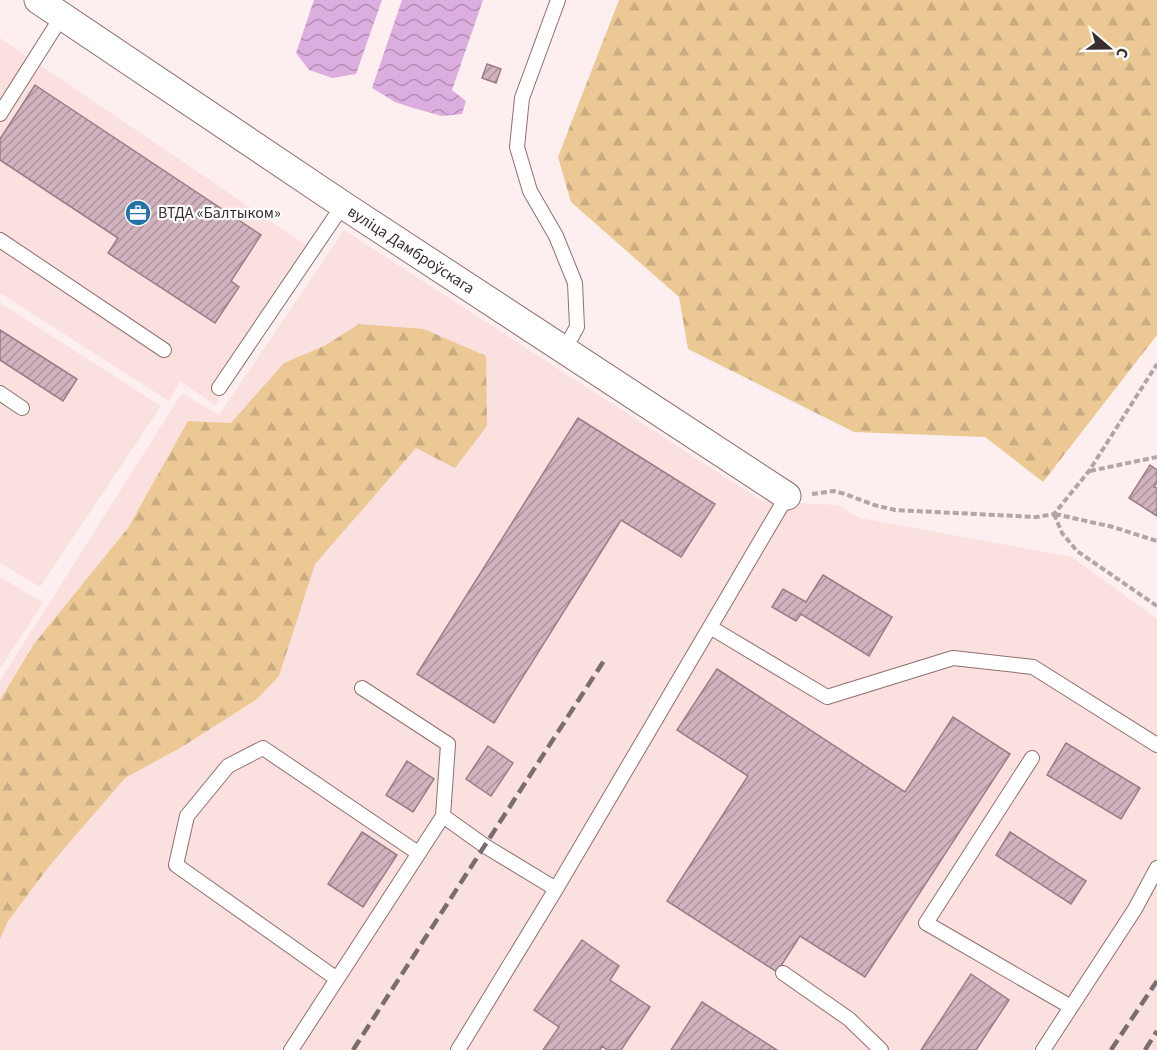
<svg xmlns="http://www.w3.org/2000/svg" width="1157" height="1050" viewBox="0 0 1157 1050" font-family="'Source Sans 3',sans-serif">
<defs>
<pattern id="forest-firs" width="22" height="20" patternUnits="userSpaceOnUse" patternTransform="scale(1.5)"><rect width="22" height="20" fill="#ecc895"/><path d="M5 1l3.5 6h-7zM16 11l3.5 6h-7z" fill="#cbac81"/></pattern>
<pattern id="water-waves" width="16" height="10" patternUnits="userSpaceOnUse" patternTransform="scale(1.5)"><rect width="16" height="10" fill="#dcaee0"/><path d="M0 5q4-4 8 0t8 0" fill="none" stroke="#b48eb6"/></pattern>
<pattern id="building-hatch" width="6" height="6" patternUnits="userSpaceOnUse" patternTransform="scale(1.5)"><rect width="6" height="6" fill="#d1b3bf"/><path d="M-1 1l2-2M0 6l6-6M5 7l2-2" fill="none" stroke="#ab929c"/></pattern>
</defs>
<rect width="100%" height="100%" fill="#fdefef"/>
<path fill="#fae0df" d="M0,38L319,254L215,405L180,381L169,401L0,293Z
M344,230L762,501L838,505L860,518L1072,557L1157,619V1050H0V681L182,393L219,415Z
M0,303L161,406L40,587L0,563Z
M0,577L43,603L0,668Z"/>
<path fill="url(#forest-firs)" d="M619,0H1157V335L1043,482L985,437L854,432L688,349L679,297L571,202L558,157Z
M359,324L424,329L486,356L487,426L455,468L416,448L315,564L279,676L257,699L185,745L125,778L50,865L8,921L0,939V700L34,644L128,528L188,421L231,423L284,363L326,345Z"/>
<path fill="url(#water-waves)" d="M314,0H382L356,74L332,78L309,70L296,53Z
M402,0H483L452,90L466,101L462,114L442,116L413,108L395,102L372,88Z"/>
<path fill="url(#building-hatch)" stroke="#987d88" stroke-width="1.5" d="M487,64L501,69L496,83L482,78Z
M35,85L261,235L231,281L239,287L215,323L108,253L118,238L0,160V139Z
M0,330L77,379L63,401L0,360Z
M578,418L715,504L681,557L621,520L494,723L417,674Z
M1150,465L1157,470V482L1154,487L1157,488V516L1129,498Z
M823,575L892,617L869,656L801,614L796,621L772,607L783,589L806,602Z
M717,669L905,792L953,717L1010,754L865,977L800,936L777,972L667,901L748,776L677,730Z
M1066,743L1140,788L1121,819L1047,775Z
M488,746L513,763L491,796L466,779Z
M407,761L434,779L413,812L386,795Z
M362,832L397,855L363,907L328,884Z
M1010,832L1086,881L1071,904L996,855Z
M582,940L619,966L610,980L650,1007L621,1050H607L602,1046L600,1050H543L559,1027L534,1010Z
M971,974L1009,1000L976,1050H921Z
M702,1002L777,1050H671Z"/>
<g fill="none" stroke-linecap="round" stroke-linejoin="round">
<g stroke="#8e706f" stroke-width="16">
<path id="lane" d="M558,0L522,98L517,147L530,191L556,236L575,283L577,327L564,350
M0,114L62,16
M0,240L164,350
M219,388L343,205
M0,393L22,408
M710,627L827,697L953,658L1033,667L1157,745
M362,688L448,744L443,816L485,846L556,889
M1032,758L926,923L1071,1007
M783,973L849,1019L881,1050
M337,979L176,865L187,816L228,766L263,748L418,853
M291,1050L443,816
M458,1050L556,889L787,496
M1043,1050L1135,909L1157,868"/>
</g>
<g stroke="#8e706f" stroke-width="29">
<path id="street" d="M38,0L343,205L787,496"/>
</g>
<path stroke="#b3a5a5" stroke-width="4" stroke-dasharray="6 3" stroke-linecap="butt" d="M1090,471L1157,457
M812,494L834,491L845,494L874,505L895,510L1036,517L1054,514L1089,471L1157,364
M1054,514L1062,533L1077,551L1157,606
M1055,514L1113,527L1157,541"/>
<use href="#lane" stroke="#fff" stroke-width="14"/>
<use href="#street" stroke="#fff" stroke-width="27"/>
<path stroke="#7a6d6d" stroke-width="4.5" stroke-dasharray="12 6" stroke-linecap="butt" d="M353,1050L605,659
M1111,1050L1157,981
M1145,1050L1157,1031"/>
</g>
<defs>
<g id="office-disc" transform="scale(1.35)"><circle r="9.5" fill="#2174a5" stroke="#fff"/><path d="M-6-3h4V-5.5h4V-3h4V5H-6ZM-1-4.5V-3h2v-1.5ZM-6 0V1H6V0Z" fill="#fff"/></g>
</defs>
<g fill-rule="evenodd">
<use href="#office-disc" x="138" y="213"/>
</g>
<g text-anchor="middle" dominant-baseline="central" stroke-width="4.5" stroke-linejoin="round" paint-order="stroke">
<g font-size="16" fill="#3b2e2e" stroke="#fff" text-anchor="start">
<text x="158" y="213">ВТДА «Балтыком»</text>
</g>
<g font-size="16" fill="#3b2e2e" stroke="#fff">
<text transform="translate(411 250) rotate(33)">вуліца Дамброўскага</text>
</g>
</g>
<g transform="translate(1109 48) rotate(110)" stroke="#ffffff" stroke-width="4.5" paint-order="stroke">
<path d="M0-4.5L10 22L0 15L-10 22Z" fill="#3b2e2e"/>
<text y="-9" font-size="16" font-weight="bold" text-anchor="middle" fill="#3b2e2e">С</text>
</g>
</svg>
